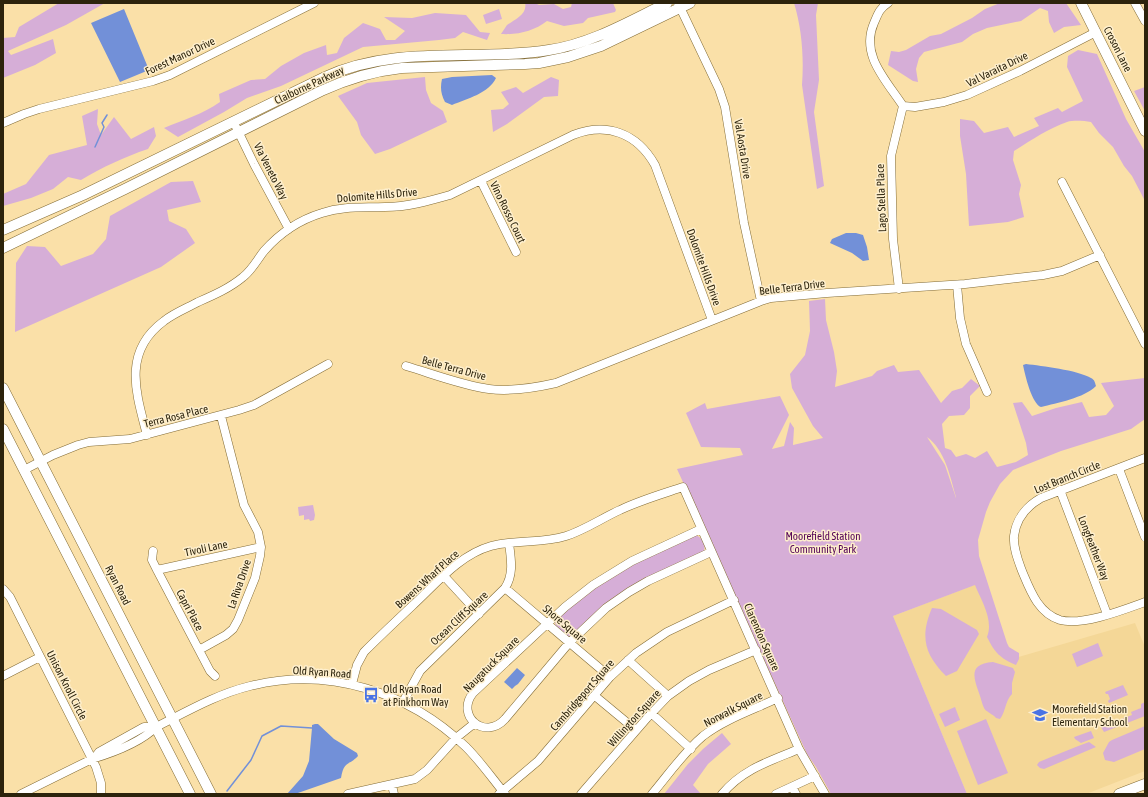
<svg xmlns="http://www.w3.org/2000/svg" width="1148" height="797" viewBox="0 0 1148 797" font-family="'Asap Condensed',sans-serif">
<rect width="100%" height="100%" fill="#fae0a8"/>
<path fill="#f4d797" d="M982,582L1008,660L1135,623L1145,647V771L1086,794H967L893,616Z"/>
<path fill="#d6aed7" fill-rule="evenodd" d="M59,3H105L66,25L8,51L11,55L53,39L56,53L35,65L3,78V38L15,37L19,27Z
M525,3H535L539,5L554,4L563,9L571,7L572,3H613L616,10L615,12L588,18L583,23L564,26L547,21C534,31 518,35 501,34C503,31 505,28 507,25C514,20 528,14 525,3Z
M794,3H818L816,15L819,80L814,112L824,186L817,189L802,85C804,58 802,29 794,3Z
M1000,3H1066L1081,25L1064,27L1054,33L1049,22L1048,11L1040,8L1021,21L987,28L973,34L962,42L924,52L919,58L916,69L918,82L913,81L888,65L891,51L899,52L906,50L930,36L941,34L972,18L985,9Z
M499,9L502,19L486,24L483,15Z
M435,13L466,15L480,32L490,33L487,40L463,32L455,38L439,40L363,47L281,86L247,98L224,112L178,137L164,128C183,120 203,114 220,102L219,94L251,80L265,79L281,66L304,53L326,45L327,55L337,53L344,38L363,23L380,29L386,40H395L405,31L384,17L412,18Z
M1078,50L1097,54L1126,119L1145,152V201L1132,176L1124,166L1113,147L1099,133L1091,122C1084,121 1074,120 1067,122C1049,128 1030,141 1014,151L1013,160L1021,185L1019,194L1024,217L1008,222L969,226L966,174L960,136V119L974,121L984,133L1008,127L1014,137L1039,126L1034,118L1058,108L1062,112L1083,101L1067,67L1068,56Z
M425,77L426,90L431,103L443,111L447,122L390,149L375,154L361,135L357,122L338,96L367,83Z
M551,77L559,80L558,96L544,97L507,124L493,132L491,110L503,109L509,104L501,92L516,87L523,93Z
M1145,87V111L1134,91Z
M98,109L97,124L101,135L114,117L131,139L154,127L156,136L148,149C124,157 103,167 81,180L68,177L53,189L31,198L3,206V194L26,184L49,155L87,145L82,116Z
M193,181L201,202L167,210L169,221L186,229L195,243L161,267L15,332L16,263L27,246L45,247L61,266L93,254L106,239L110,216L171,182Z
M825,299L826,320L834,352L837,371L835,387L872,376L877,371L894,365L898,372L919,370L941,403L952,391L962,388L971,379L980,386L970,396V408L964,415L949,416L942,424L945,448L951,450L956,457L966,454L975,458L987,451L997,467L1016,462L1028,455L1026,443L1013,403L1022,402L1032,416L1056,408L1082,402L1089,417L1106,415L1114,406L1101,383L1145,378V419L1131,429L1061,451L1013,470L1000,484L990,502L986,512L978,540L979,556L1007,643L1009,647L1019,653V659L1016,665C1000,658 995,653 987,637C994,620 981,600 975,585L893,616L967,794H831L816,767L807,754L677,469L743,455L740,448L701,447L686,413L705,403L707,409L780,396L789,415L772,449L784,446L790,422L794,428L793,445L823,438L813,426L792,388L790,374L805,355L810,331L809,301ZM927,437C945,450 950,476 956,497V498L945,465Z
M313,505L315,515L314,520L310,521L309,519L304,520V515L299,516L298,507Z
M695,535C702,537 706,544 704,551L647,579L570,637H568L556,627L555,621L585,594L625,568Z
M932,608L941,609L977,630L979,634L957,671L946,676C924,654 920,636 932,608Z
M1098,643L1103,656L1077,667L1072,654Z
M993,662L1013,668L1015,672L1012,683V694C1005,701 1006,711 1000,719L996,718C993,714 986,712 984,708C982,704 981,698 979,693C973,676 969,664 993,662Z
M1123,685L1128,695L1109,703L1108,701L1110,699L1108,694H1106L1105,692Z
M1145,702V716L1104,732L1101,727L1132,715L1131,712L1141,708V704Z
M955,707L960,720L945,727L939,714Z
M986,719L1008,773L978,785L957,731Z
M1145,726V749L1114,762L1105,760L1103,753L1109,742L1112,740Z
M1091,731L1094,738L1081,743L1075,739L1074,737Z
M722,733L731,744L708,764L693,785L701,794H664L688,764L703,749Z
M1089,742L1096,747L1044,769L1040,768L1037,765L1039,762C1056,755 1072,748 1089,742Z"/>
<path fill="#7290d8" d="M124,9L149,70L120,82L91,23Z
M492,75L496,78C489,93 467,99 452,105L445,102C441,94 440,88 442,79L452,77Z
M846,233H856L863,235L867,247L869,260L863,261L852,253L830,243L832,239Z
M1026,364C1042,366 1077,370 1091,378C1095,380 1095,383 1096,386C1084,398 1057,403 1041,407C1032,404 1025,375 1023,365Z
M517,668L525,675L518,684L515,686L512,689L504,682Z
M315,724H318L334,739L357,753L358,756C349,766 344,760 341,778L295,794H287L303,776L309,761L312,728V725Z"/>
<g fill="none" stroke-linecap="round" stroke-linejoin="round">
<path stroke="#7290d8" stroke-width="1.5" d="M95,147L104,127L102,123L107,115
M227,791L251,760L262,736L281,726L312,728"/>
<g stroke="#836c36" stroke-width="9">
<path id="minor" d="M678,3L719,89L725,107L744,223L761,301
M888,3C879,9 878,14 874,23C860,55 886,80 903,106L891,156L893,239L899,289
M1135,3L1145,21
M903,106L915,107L944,102L967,95L1020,71L1096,32
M3,123L24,114L39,109L153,81L170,75L314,3
M236,127L254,164L289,229
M481,181L516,252
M1062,182L1145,344
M957,285L960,318L966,344L987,392
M406,366C433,374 461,385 489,389C511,392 534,388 556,383L761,301L771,298L827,293L965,284L1043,275L1062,271L1100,255
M147,435C136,393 122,352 164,321C174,313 187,308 198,302C214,295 230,288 243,277C252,270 257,260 264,251C279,234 299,220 322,213C343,206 363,208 385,207C407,207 429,201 450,195L573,135C607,122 637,133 655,165L712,320
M1145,458L1041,498C1027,506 1016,519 1014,536C1013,548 1018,560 1022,571C1030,590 1038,613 1060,620C1082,626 1123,610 1145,602
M1119,469L1145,537
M24,470L53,455L78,445L89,442L130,439L239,410L254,405L328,364
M1060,490L1107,614
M701,529L632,561L593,585L565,607L473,693C455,716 485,741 505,719L569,643L606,608L629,592L648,581L711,552
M153,551L152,560L157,570L210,671L215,676
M157,570L261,547
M444,576L479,614
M505,588L610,677
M3,589L10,597L96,767L101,783V794
M199,650L226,635L233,629L238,620L255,578L260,556L261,547L258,532L244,505L221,416
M628,660L668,696
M3,676L40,657
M352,684L357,665L364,652C380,636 396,621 412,606C436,584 459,555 491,546C516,539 542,544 566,536C585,530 602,518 620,510C641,500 662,494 683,487L799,749L825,794
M595,696L636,730
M403,702L420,671L505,588C514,574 511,559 509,543
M651,713L691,749
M96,756L99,752L144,727H156
M392,785L394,794
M792,787L796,794
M21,794L92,759C112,753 141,742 156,727C186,712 217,694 250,686C328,666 409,692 466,747C480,761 492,778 505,794
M348,794L415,779L427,770L456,738L471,726L476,724
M499,794L538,761L610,677L636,653L667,632L734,600
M581,794L647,718L668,696L689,681L709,670L756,650
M652,794C668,775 684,752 703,736C725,719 753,710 778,698
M722,794C743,769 770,761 799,749
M776,794L815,776"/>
</g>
<g stroke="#836c36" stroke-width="11">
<path id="major" d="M1081,3L1145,131
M3,230L83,195L325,77C396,44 475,62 549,50C591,44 630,21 667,3
M3,248L125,189L321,91C347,79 374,71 402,68L525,64L539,63L568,57L601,46L690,3
M3,388L211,794
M3,429L190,794
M1119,794L1145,784"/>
</g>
<use href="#minor" stroke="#fff" stroke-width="8"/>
<use href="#major" stroke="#fff" stroke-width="10"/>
</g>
<defs>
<g id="bus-bare" transform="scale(1.2)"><path d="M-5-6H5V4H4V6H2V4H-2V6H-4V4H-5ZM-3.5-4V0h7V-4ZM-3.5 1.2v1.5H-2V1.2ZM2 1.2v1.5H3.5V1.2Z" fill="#4973e5" stroke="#feefcd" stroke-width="2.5" paint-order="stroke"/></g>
<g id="school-bare" transform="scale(1.2)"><path d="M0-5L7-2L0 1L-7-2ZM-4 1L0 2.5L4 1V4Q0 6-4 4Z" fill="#4973e5" stroke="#feefcd" stroke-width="2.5" paint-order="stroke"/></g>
</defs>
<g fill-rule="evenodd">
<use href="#bus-bare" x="371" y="695"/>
<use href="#school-bare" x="1040" y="715"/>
</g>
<g text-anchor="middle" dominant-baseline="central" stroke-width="3" stroke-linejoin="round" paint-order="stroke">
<g font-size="11" fill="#2c230c" stroke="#feefcd">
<text transform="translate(1118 49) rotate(63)">Croson Lane</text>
<text transform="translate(180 56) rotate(-25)">Forest Manor Drive</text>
<text transform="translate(997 69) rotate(-26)">Val Varaita Drive</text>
<text transform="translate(309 85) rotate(-25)">Claiborne Parkway</text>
<text transform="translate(743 149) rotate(81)">Val Aosta Drive</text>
<text transform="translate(271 171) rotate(63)">Via Veneto Way</text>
<text transform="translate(377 195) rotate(-5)">Dolomite Hills Drive</text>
<text transform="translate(881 198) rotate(-92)">Lago Stella Place</text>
<text transform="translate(508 212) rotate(64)">Vino Rosso Court</text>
<text transform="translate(704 267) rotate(70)">Dolomite Hills Drive</text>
<text transform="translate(792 287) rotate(-7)">Belle Terra Drive</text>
<text transform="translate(454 368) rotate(15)">Belle Terra Drive</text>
<text transform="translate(176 416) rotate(-14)">Terra Rosa Place</text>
<text transform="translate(1067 477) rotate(-22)">Lost Branch Circle</text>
<text transform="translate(206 548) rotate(-12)">Tivoli Lane</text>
<text transform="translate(1094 548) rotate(69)">Longfeather Way</text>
<text transform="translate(427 579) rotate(-42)">Bowens Wharf Place</text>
<text transform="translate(239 584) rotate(-71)">La Riva Drive</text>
<text transform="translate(118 585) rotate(63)">Ryan Road</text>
<text transform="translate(190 610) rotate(62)">Capri Place</text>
<text transform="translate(459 618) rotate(-43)">Ocean Cliff Square</text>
<text transform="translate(565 624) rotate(40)">Shore Square</text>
<text transform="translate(762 637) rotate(66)">Clarendon Square</text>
<text transform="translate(491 664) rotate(-45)">Naugatuck Square</text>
<text transform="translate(322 672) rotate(4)">Old Ryan Road</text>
<text transform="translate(67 685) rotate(63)">Unison Knoll Circle</text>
<text transform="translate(582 695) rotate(-49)">Cambridgeport Square</text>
<text transform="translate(733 709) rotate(-27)">Norwalk Square</text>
<text transform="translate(634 718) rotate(-48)">Willington Square</text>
</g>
<g font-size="11" fill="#520156" stroke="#feefcd">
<text x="823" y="536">Moorefield Station<tspan x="823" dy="13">Community Park</tspan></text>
</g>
<g font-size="11" fill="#2c230c" stroke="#feefcd" text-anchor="start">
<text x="383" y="689">Old Ryan Road<tspan x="383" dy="13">at Pinkhorn Way</tspan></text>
<text x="1052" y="709">Moorefield Station<tspan x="1052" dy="13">Elementary School</tspan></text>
</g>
</g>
<rect width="1148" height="797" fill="none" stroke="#2c230c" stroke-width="8"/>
</svg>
